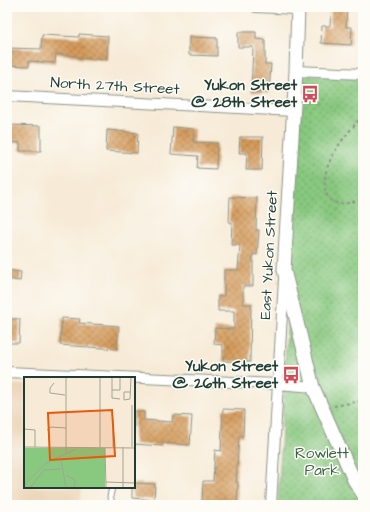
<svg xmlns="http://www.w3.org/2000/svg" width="370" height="512" viewBox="0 0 370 512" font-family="'Architects Daughter',sans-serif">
<defs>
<pattern id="park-dots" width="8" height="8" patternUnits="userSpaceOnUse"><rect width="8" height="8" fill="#88c87f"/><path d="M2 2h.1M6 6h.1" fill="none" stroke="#6fa469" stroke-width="1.8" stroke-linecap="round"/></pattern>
<pattern id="building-cross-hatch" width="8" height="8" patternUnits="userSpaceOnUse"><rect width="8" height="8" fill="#d49958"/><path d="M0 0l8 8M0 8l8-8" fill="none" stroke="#ab7e4a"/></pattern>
</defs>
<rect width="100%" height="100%" fill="#fdfcf7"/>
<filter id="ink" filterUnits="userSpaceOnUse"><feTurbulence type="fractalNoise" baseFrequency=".025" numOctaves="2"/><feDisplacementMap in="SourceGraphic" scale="8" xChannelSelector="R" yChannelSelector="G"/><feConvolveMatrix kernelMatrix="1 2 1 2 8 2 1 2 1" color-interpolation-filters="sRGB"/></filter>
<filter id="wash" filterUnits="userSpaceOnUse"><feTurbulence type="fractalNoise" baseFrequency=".012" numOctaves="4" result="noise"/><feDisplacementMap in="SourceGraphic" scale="16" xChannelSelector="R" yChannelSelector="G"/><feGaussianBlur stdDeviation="0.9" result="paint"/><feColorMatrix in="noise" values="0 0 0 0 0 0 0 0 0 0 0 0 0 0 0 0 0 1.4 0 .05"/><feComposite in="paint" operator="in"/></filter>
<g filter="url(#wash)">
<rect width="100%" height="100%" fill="#f7ebd7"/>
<path fill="#edd7bb" d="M7,384L25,385V487H82L80,505H7Z"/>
<path fill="url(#park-dots)" stroke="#54825a" d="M300,75L363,79V505H278Z"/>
<g id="blocks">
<path fill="url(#building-cross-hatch)" d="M331,7H347L346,27H352L351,45L321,43L322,26H330Z
M238,32H256V39L265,40V64H271L269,93L251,92L253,47H238Z
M79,34L108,36L107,60L78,58V56L56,54L55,63L29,61V66L7,65V48L41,49L42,35L79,37Z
M189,37L217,38V56L189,55Z
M7,125L41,126V151H20V143L7,142Z
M173,127L194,129L193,142L217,143L216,169L197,168L198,156L171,154Z
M107,130L138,133L137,153L106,151Z
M240,137H263L262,170H246L247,153H239Z
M230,197L257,198L256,230H259L257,255L253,254V286H243V304H251L250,362L223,361V345L214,344L215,328L234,329V311H218V296H224V270H238L240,245H231L232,222H229Z
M7,270L21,272L20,281L7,279Z
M62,318L80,319L79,323L119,326L117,349L60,345Z
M7,319H20L19,343H7Z
M223,409L244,410L243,436H239L236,482H238L237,504L202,503L203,481H213L215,450L221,451Z
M134,411L144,412V420L172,422L173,415L192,416L190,445L162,443V446L134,444Z
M134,483L155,484L154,500L132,498V487H134Z"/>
</g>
</g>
<g filter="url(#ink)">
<use href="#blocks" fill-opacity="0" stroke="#8b9486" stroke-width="1"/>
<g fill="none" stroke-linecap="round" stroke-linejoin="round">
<g stroke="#8b9486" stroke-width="7">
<path id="service" d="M112,487L110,497L113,505"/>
</g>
<g stroke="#8b9486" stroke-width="12">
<path id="minor" d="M256,7L298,9
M296,71L363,74
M7,96L294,111
M7,372L278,384L313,387
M271,505L284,279"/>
</g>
<g stroke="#8b9486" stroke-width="15">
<path id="tertiary" d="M298,7L296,71L284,270L313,387L354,480L363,494"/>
</g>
<path stroke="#8b9486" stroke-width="2" stroke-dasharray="3 3" stroke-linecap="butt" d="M363,116C345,135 313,171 329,199C340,208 350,202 363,199
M334,406L361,401L363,409"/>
<use href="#service" stroke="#fff" stroke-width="5"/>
<use href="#minor" stroke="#fff" stroke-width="10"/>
<use href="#tertiary" stroke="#fff" stroke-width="13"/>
</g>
</g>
<defs>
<g id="bus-bare" transform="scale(1.38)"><path d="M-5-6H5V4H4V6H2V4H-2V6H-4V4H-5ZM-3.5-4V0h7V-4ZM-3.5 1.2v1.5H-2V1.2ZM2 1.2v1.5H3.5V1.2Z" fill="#d1495b" stroke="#fdfcf7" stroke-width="2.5" paint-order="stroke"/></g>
</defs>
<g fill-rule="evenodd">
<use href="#bus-bare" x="310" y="94"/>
<use href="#bus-bare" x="291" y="375"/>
</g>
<g text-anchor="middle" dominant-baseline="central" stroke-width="3" stroke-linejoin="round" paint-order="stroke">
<g font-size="15" font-weight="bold" fill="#1f3d34" stroke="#fdfcf7" text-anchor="end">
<text x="297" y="85">Yukon Street<tspan x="297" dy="17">@ 28th Street</tspan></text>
<text x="278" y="366">Yukon Street<tspan x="278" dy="17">@ 26th Street</tspan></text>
</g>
<g font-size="15" fill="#1f3d34" stroke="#fdfcf7">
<text transform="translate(115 86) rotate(3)">North 27th Street</text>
<text transform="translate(269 255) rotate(-87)">East Yukon Street</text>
</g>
<g font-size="15" fill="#396047" stroke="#fdfcf7">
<text x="322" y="453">Rowlett<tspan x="322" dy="17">Park</tspan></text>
</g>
</g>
<g transform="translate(24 377)">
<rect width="111" height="111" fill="#f7ebd7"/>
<path d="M0,71H81V111H0Z" fill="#88c87f"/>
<path fill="none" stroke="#a1a596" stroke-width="1" d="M42,0V75M76,0V70M88,0V21L96,22M30,6L26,11V16L41,18M88,13H96V0M106,15H100V23L106,22L107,0M108,28V70M89,42V70M0,52L11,53V70M23,53L27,50L42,51M0,70L111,71M99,70V111M81,71L82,111M37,82L42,111M42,98L51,103L50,111M82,105L111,106M0,108L22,86L52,72M6,111L20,93L37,92"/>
<path fill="#e8590c" fill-opacity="0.15" stroke="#e8590c" stroke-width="2" d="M88,33L91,79L26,83L24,36Z"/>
<rect width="111" height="111" fill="none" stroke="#1f3d34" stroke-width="2"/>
</g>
<rect width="370" height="512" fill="none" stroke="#fdfcf7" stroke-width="24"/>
</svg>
